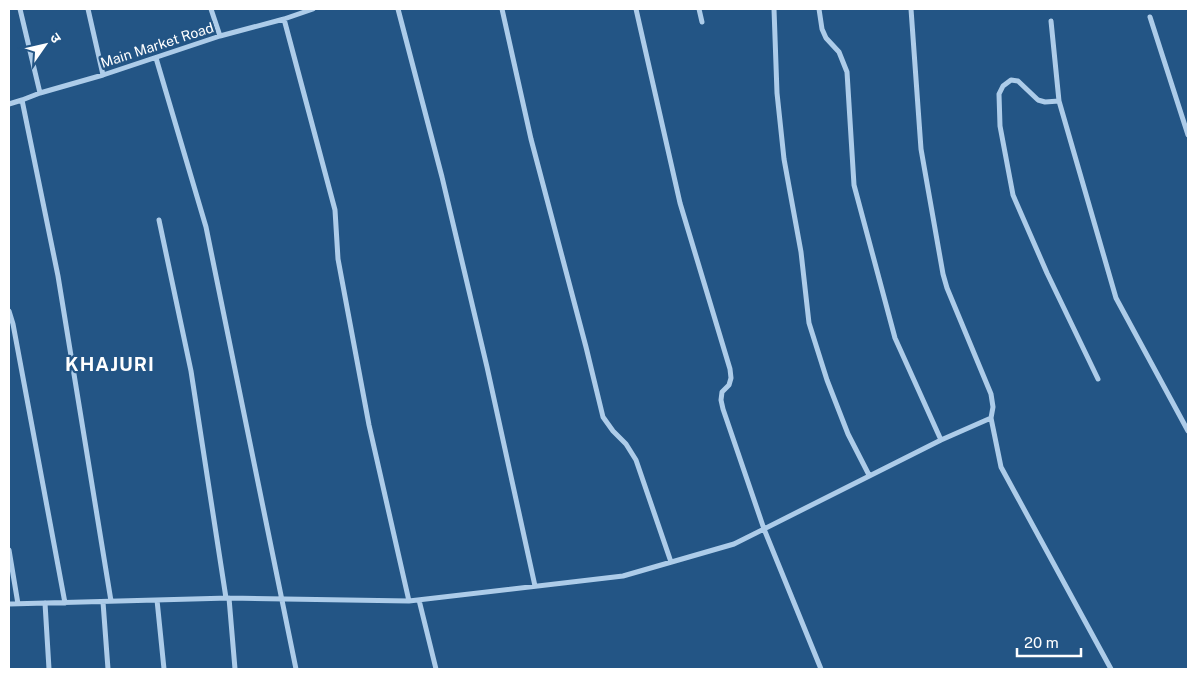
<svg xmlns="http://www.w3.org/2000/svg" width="1197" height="678" viewBox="0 0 1197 678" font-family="'Public Sans','Noto Sans Devanagari',sans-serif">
<rect width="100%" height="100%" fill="#235585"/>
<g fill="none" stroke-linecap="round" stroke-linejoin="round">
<path stroke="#adcce9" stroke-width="5" d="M20,9L40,93
M88,9L103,75
M211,9L220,36
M398,9L442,177L487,367L535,586
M502,9L531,139L586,347L603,417L613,431L626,444L636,460L671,562
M636,9L680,203L730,369L731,378L729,385L722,392L721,400L723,409L764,529L821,669
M699,9L702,22
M774,9L777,93L784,159L801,252L809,323L827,380L848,434L869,475
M819,9L822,29L826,38L839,52L847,72L854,185L895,338L941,440
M1150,17L1188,135
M284,19L335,210L338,259L369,425L409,601
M1051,21L1059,101L1116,298L1188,431
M156,58L206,227L296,669
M22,100L58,276L111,601
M1059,101L1045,102L1038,100L1018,81L1011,80L1003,86L999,94L1000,126L1013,195L1047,273L1098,379
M9,104L22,100L40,93L103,75L220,36L284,19L313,9
M159,220L191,371L226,598
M9,311L13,324L65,603
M991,418L1001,467L1111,669
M9,550L18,604
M229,598L235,669
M157,600L164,669
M419,600L436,669
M103,602L108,669
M45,603L49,669
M9,604L229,598L409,601L623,576L734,544L941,440L991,418L993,407L991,394L947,288L943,274L921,149L911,9"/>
</g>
<g text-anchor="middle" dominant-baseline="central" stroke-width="4.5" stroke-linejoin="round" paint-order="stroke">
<g font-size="14" fill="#fff" stroke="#235585">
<text transform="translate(157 45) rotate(-18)">Main Market Road</text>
</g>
<g font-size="19" font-weight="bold" letter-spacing="1" fill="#fff" stroke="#235585">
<text x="110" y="364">KHAJURI</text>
</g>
</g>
<rect width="1197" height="678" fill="none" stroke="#ffffff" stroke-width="20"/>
<g transform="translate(45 45) rotate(56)" stroke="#235585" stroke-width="4" paint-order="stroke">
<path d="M0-4L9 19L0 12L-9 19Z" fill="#ffffff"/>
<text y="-8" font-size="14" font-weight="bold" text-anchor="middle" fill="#ffffff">उ</text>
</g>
<path d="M1017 648v8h64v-8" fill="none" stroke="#ffffff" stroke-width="2.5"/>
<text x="1024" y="648" font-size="15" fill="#ffffff" stroke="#235585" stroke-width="4" paint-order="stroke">20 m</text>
</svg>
